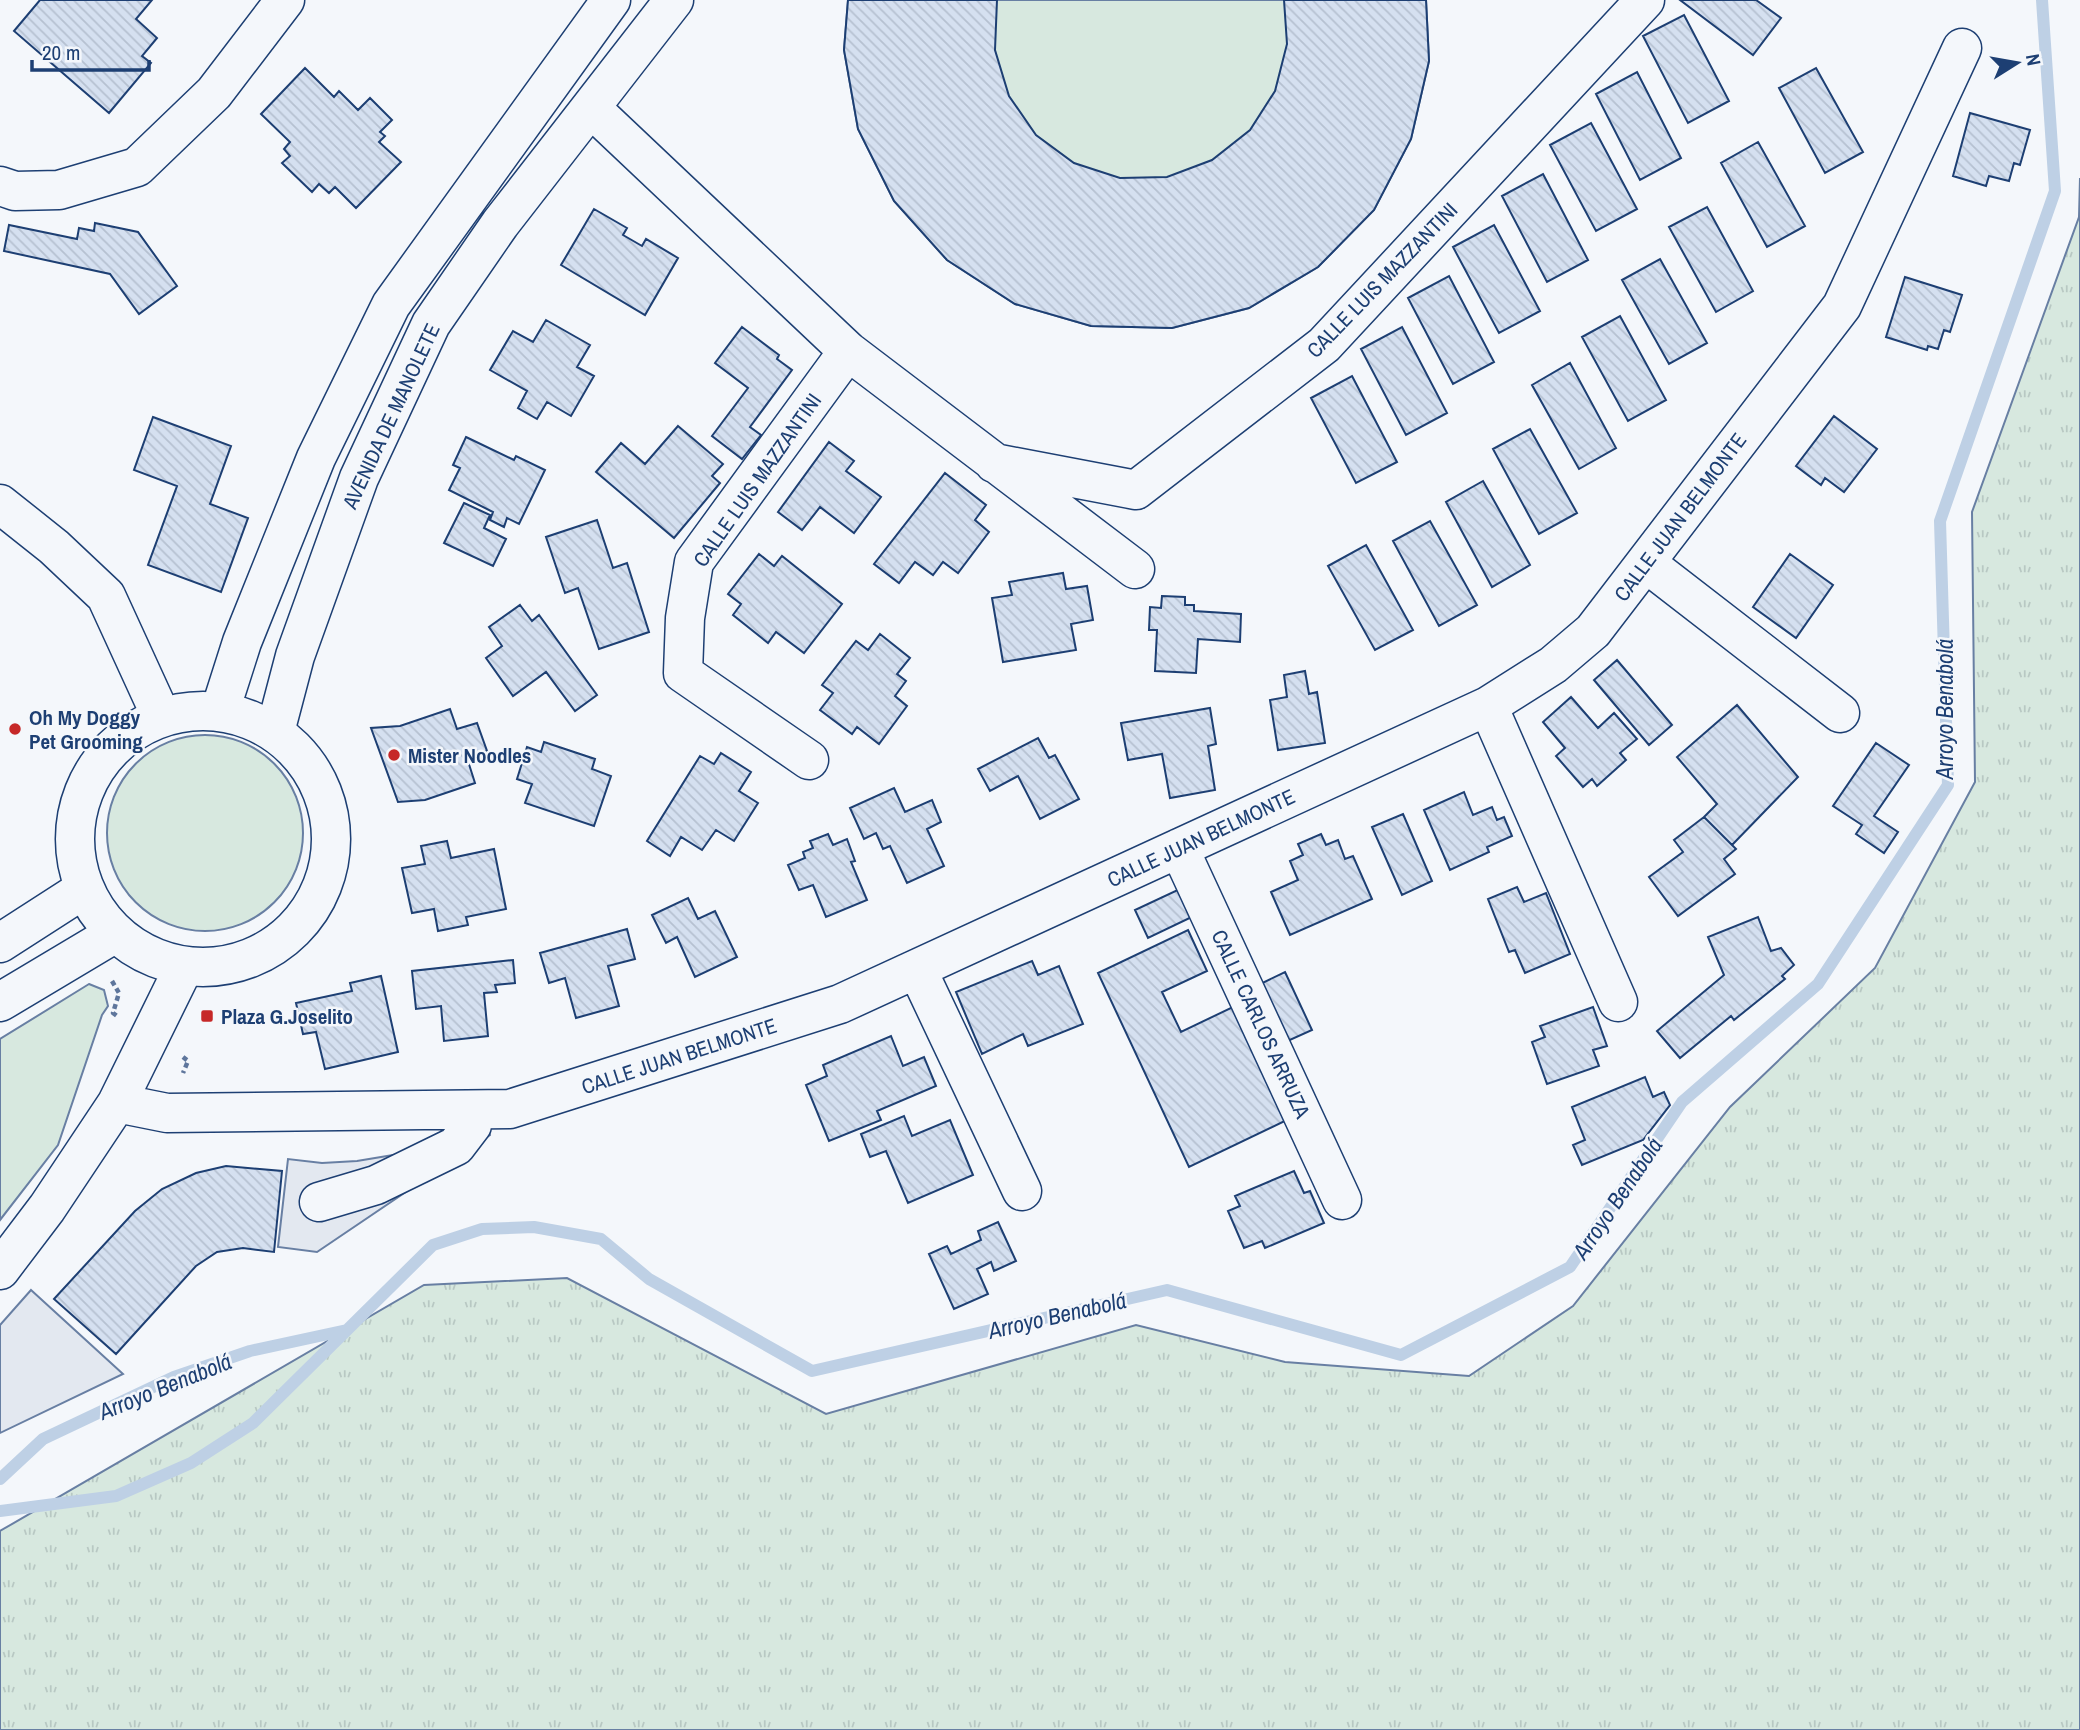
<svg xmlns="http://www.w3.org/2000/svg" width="2080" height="1730" viewBox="0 0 2080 1730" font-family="'Archivo Narrow',sans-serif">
<defs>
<pattern id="grass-tufts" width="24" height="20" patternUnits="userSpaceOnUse" patternTransform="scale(1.75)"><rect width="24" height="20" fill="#d7e8df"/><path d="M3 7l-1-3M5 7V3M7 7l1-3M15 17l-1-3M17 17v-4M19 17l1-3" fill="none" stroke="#b8c8c3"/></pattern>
<pattern id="building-back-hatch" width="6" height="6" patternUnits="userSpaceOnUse" patternTransform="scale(1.75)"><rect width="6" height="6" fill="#d5e0f0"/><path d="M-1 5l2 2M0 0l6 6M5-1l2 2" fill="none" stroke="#b6c1d1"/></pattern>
</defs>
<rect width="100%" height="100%" fill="#f4f7fb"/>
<path fill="url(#grass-tufts)" stroke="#687fa3" stroke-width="2" d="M2080,178V1730H0V1531L424,1285L567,1278L826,1414L1136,1325L1285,1362L1469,1376L1573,1306L1730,1107L1875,968L1975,782L1972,512L2079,217Z"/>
<path fill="#d7e8df" stroke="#687fa3" stroke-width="2" d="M848,0H1426L1429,61L1411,139L1374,210L1318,267L1249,308L1172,328L1091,326L1015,304L947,260L894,201L858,129L844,50Z
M107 833a98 98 0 1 1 196 0a98 98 0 1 1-196 0Z
M89,984L104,990L108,1006L102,1015L58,1145L0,1220V1039Z"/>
<path fill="#e3e8f0" stroke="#687fa3" stroke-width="2" d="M488,1125L490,1135L317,1252L278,1247L288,1159L322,1163L357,1161L411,1152Z
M31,1290L123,1374L0,1433V1325Z"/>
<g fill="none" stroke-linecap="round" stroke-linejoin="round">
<path stroke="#bed0e5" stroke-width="12" d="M0,1479L43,1439L174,1377L250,1351L347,1330
M0,1511L116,1496L191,1463L253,1423L433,1245L482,1229L534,1227L601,1239L649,1279L812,1371L1167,1290L1401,1355L1570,1267L1682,1102L1818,984L1948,785L1940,521L2055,191L2042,0"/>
</g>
<path fill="url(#building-back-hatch)" stroke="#1d3f73" stroke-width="2" d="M40,0H152L136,19L157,38L142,56L151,63L109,113L14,31Z
M848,0H997L995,50L1009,96L1036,135L1074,163L1120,178L1167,177L1212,160L1250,130L1275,91L1287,44L1284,0H1426L1429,61L1411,139L1374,210L1318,267L1249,308L1172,328L1091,326L1015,304L947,260L894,201L858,129L844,50Z
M1680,0H1756L1781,18L1753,55Z
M1684,15L1729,101L1688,123L1643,36Z
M305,68L334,97L339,91L358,110L370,98L392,120L380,132L385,136L379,142L401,162L356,208L335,187L329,193L319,184L312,192L282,163L290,156L284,149L290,142L261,114Z
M1816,68L1863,152L1825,173L1779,88Z
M1637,72L1681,158L1640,180L1596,94Z
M1970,113L2030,130L2020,165L2014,163L2009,181L1989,176L1986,186L1953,176Z
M1591,123L1637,209L1596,231L1550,145Z
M1758,142L1805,226L1767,247L1721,163Z
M1543,174L1588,260L1547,282L1502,196Z
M1707,207L1753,291L1716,312L1669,227Z
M594,209L627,228L623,235L642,246L646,239L678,258L645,315L561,265Z
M95,223L138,232L177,286L139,314L110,274L4,251L9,225L77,239L79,228L94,231Z
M1494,225L1540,311L1499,333L1453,247Z
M1660,259L1707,343L1669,364L1622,280Z
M1449,276L1494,362L1453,384L1408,298Z
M1905,277L1962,295L1950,332L1944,330L1938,349L1928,346L1927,350L1886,337Z
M1620,316L1666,400L1628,421L1582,337Z
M546,320L590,345L577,367L594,376L571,416L547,402L537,419L518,408L527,391L490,370L513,331L533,342Z
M742,327L779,355L777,359L792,370L750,427L761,435L742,459L712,436L748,388L715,363Z
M1402,327L1447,413L1406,435L1361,349Z
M1570,363L1616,448L1579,469L1532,385Z
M1352,376L1397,462L1356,483L1311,398Z
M1834,416L1877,449L1844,492L1825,478L1821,485L1796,466Z
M153,417L231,446L210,504L248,518L221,592L148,565L177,486L134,470Z
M678,426L723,464L712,476L720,483L674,538L596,472L621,443L645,464Z
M1530,429L1577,513L1539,534L1493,449Z
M466,437L514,460L516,456L545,470L519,524L507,518L504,527L490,520L493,512L449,490L460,468L453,465Z
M829,442L854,461L846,471L881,497L854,533L820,507L802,530L778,512Z
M945,473L986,505L975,520L989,532L958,573L943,562L933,575L915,562L899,583L874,564Z
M1483,481L1530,565L1492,587L1446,502Z
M464,503L490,515L484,528L506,539L493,566L444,543Z
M597,520L613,568L627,563L649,632L599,649L578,588L565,593L546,537Z
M1430,521L1477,605L1439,626L1393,541Z
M1366,545L1413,630L1375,650L1328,566Z
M759,554L774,566L782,556L842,604L804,653L776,632L768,643L733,615L741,604L728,594Z
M1790,554L1833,585L1796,638L1753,607Z
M1063,573L1066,589L1087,586L1093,620L1071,624L1076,650L1003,662L992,598L1012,595L1009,582Z
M1162,596L1185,597V605H1194V611L1241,614L1240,642L1198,639L1196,673L1155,671L1157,630H1149L1150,607L1161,608Z
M520,605L532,621L539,615L597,695L575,711L546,672L513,696L486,658L502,646L489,627Z
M880,634L910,658L897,674L906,681L895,696L907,706L879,744L857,727L852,734L820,710L833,693L822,685L856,641L868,650Z
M1617,660L1672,725L1649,745L1594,680Z
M1305,671L1309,694L1317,692L1325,743L1278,750L1270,700L1287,697L1284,675Z
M1571,697L1598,728L1614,713L1637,739L1620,753L1626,760L1597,786L1592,779L1583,787L1556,756L1565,748L1543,722Z
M1737,705L1798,777L1732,845L1704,817L1717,804L1677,757Z
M1210,708L1216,744L1208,746L1215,790L1170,798L1162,754L1128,760L1121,723Z
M450,709L457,729L477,723L487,751L467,758L475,783L425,800L398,802L371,728L400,726Z
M1038,738L1049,758L1055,755L1079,799L1040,819L1018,776L990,791L978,769Z
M544,742L595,759L592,769L611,776L594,826L525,803L532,784L517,779L527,747L541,752Z
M1876,743L1909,765L1874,816L1898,832L1884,853L1856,834L1862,825L1833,806Z
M721,753L751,772L739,791L758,803L734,841L716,830L702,850L681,837L670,856L647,841L700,756L714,764Z
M894,788L905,812L932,800L941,822L927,829L944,866L907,883L890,846L883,849L876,833L864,839L850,808Z
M1464,792L1473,815L1492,807L1497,820L1504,817L1512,836L1487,847L1489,852L1450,870L1424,810Z
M1403,814L1432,881L1402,895L1372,827Z
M1704,817L1736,849L1724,859L1735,874L1678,916L1649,877L1683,852L1674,840Z
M828,834L833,845L847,839L855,861L851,862L867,900L826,917L813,885L799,890L788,865L805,858L803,852L813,848L810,841Z
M1321,834L1326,845L1338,840L1345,859L1353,856L1372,899L1290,935L1271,892L1298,880L1290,861L1303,855L1298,844Z
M447,841L451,858L494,849L506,909L466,917L468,925L438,931L434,909L412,913L402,868L425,864L421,846Z
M1184,887L1198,914L1148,938L1135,910Z
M1517,887L1524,902L1546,893L1570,954L1525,973L1515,950L1509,952L1488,899Z
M688,898L698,919L715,911L737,957L695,977L677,937L666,943L652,915Z
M1758,917L1771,951L1781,948L1794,965L1782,976L1785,979L1734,1020L1731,1016L1680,1058L1657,1031L1724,975L1708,937Z
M627,929L635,959L608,966L619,1006L576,1018L565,978L549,983L540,953Z
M1188,930L1207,971L1162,992L1181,1032L1237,1005L1291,1118L1189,1167L1098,973Z
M513,960L515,983L495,985L497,992L484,993L488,1036L444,1041L441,1006L416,1009L412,971Z
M1032,961L1038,975L1059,966L1083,1024L1028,1046L1023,1034L982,1054L956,992Z
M1285,972L1312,1030L1281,1044L1254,987Z
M381,976L398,1052L325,1069L316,1032L303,1034L296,1003L352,991L350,983Z
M1593,1007L1607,1046L1593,1050L1599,1066L1547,1084L1532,1042L1545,1037L1540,1026Z
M891,1036L903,1066L924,1057L936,1086L877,1111L881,1120L829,1141L806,1085L827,1076L823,1065Z
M1645,1077L1653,1097L1664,1092L1670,1105L1643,1140L1582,1165L1573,1145L1585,1140L1572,1107Z
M904,1116L912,1136L950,1120L973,1175L908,1203L886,1151L870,1157L861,1134Z
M226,1166L282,1171L274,1252L243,1248L217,1252L196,1266L116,1354L54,1299L135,1211L162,1189L196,1173Z
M1294,1171L1304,1193L1310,1191L1324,1223L1265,1248L1262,1241L1244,1248L1228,1211L1240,1206L1235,1196Z
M998,1222L1016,1261L994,1271L991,1262L977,1269L988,1294L954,1309L929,1254L947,1246L951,1254L981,1240L978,1231Z"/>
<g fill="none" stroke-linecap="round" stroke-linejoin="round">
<g stroke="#1d3f73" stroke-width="41">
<path id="minor" d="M591,108L848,351L1135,569
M0,186L15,191L59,190L137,167L214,93L285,0
M994,463L1136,490L1324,345L1645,0
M0,504L54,547L106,596L161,716
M1646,563L1840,713
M1488,706L1618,1002
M75 839a128 128 0 1 1 256 0a128 128 0 1 1-256 0Z
M220,711L242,642L316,458L391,305L611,0
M275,732L295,656L359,478L431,324L500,224L674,0
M809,760L683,673L685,618L694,562L848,351
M1179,848L1342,1200
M0,943L84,889
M917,969L1022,1191
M117,1103L167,1113L510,1109L840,1004L1488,706L1553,665L1593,631L1842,306L1962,48
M319,1202L376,1185L456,1146L472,1125V1110
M0,1270L47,1208L117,1103L184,967"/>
</g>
<g stroke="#1d3f73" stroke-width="41">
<path id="highway" d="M0,1002L114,934"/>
</g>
<path stroke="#5e769c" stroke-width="4.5" stroke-dasharray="5 3.5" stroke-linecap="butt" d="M112,981L119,993L113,1013L117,1016
M183,1057L188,1061L183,1073"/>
<use href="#minor" stroke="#f4f7fb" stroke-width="38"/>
<use href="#highway" stroke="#f4f7fb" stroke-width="38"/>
</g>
<g fill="#c62828" stroke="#f4f7fb" stroke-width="2.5">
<circle cx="15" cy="729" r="7"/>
<circle cx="394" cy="755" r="7"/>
<rect x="200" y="1009" width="14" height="14" rx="3.5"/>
</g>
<g text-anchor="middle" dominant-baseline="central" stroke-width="5" stroke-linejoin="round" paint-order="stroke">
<g font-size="21" fill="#1d3f73" stroke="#f4f7fb">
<text transform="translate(1382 280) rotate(-46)">CALLE LUIS MAZZANTINI</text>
<text transform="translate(391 416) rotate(-65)">AVENIDA DE MANOLETE</text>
<text transform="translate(757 480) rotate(-55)">CALLE LUIS MAZZANTINI</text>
<text transform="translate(1680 517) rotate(-53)">CALLE JUAN BELMONTE</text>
<text transform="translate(1201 838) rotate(-25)">CALLE JUAN BELMONTE</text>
<text transform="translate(1261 1024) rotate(65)">CALLE CARLOS ARRUZA</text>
<text transform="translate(679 1056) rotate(-18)">CALLE JUAN BELMONTE</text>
</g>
<g font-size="21" font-weight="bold" fill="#1d3f73" stroke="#f4f7fb" text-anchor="start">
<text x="29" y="717">Oh My Doggy<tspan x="29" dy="24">Pet Grooming</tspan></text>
<text x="408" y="755">Mister Noodles</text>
<text x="221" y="1016">Plaza G.Joselito</text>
</g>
<g font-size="23" font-style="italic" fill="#1d3f73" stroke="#f4f7fb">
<text transform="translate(1944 709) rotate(-90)">Arroyo Benabolá</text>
<text transform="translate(1617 1198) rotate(-56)">Arroyo Benabolá</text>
<text transform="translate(1057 1315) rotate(-13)">Arroyo Benabolá</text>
<text transform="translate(165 1386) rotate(-22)">Arroyo Benabolá</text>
</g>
</g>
<g transform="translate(2017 63) rotate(79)" stroke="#f4f7fb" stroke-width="5" paint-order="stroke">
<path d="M0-5L12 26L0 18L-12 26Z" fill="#1d3f73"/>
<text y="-10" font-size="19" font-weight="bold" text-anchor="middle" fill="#1d3f73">N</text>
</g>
<path d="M32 60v10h117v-10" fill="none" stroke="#1d3f73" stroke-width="3.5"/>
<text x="42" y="60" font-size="21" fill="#1d3f73" stroke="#f4f7fb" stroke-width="5" paint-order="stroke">20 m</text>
</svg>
